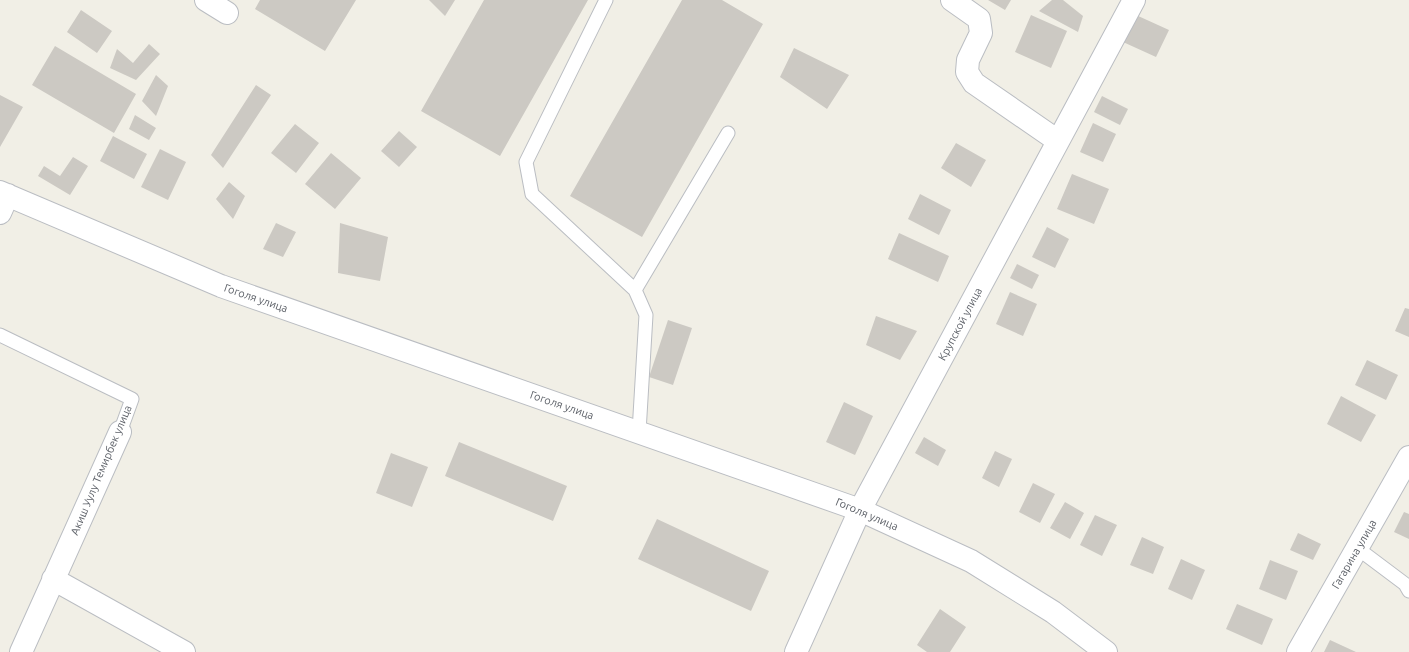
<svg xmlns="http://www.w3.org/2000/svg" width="1409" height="652" viewBox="0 0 1409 652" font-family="Ubuntu,sans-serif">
<rect width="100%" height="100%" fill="#f1efe6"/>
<path fill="#ccc9c3" d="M260,0H356L325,51L255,9Z
M429,0H455L445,16Z
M484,0H588L500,156L421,111Z
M682,0H722L763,24L642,237L570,196Z
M988,0H1011L1005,10Z
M1052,0H1063L1083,16L1078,32L1039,11Z
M81,10L112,31L97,53L67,32Z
M1031,15L1067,31L1051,68L1015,52Z
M1136,15L1169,30L1156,57L1123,42Z
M149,44L160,54L136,80L110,68L117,49L133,63Z
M55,46L136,94L114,133L32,85Z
M794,48L849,75L827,109L780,77Z
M156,75L168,86L156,116L142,101Z
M256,85L271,95L223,168L211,155Z
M0,95L23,107L0,147Z
M1102,96L1128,109L1120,125L1094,112Z
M135,115L156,128L149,140L129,129Z
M1093,123L1116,134L1103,162L1080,152Z
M295,124L319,143L296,173L271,153Z
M399,131L417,147L399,167L381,151Z
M113,136L147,154L134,179L100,161Z
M956,143L986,160L971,187L941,168Z
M160,149L186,162L168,200L141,187Z
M331,153L361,178L335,209L305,184Z
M73,157L88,166L70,195L38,176L44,166L60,176Z
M1072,174L1109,189L1094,224L1057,209Z
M229,182L245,196L233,219L216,199Z
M920,194L951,210L939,235L908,219Z
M276,223L296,232L283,257L263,249Z
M340,223L388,237L380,281L338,273Z
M1047,227L1069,239L1055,268L1032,257Z
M899,233L949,256L938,282L888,259Z
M1017,264L1039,275L1032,289L1010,278Z
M1010,292L1037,304L1023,336L996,324Z
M1405,308L1409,309V337L1395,331Z
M876,316L917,331L900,360L866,345Z
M668,320L692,328L673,385L649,377Z
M1367,360L1398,375L1386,400L1355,385Z
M1341,396L1376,415L1361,442L1327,424Z
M844,402L873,416L855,455L826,442Z
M924,437L946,450L938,466L915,453Z
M459,442L567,486L553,521L445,476Z
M995,451L1012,459L999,487L982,478Z
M391,453L428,467L412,507L376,493Z
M1033,483L1055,494L1040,523L1019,512Z
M1065,502L1084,513L1070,539L1050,528Z
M1404,512L1409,514V539L1394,532Z
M1095,515L1117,525L1102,556L1080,545Z
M657,519L769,571L751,611L638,559Z
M1298,533L1321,544L1313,560L1290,550Z
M1142,537L1164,547L1153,574L1130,565Z
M1181,559L1205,570L1192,600L1168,589Z
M1270,560L1298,571L1286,600L1259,589Z
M1237,604L1273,619L1262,645L1226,629Z
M940,609L966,627L950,652H927L917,645Z
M1330,640L1356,652H1324Z"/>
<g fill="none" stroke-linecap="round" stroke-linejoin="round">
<g stroke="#babdc2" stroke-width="15">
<path id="lane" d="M606,0L526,162L532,194L635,290L646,315L639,432
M635,290L728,133
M0,335L132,399L120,432
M1357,548L1405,584L1409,591"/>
</g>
<g stroke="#babdc2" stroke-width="24">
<path id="street" d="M206,0L227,13
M952,0L979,19L981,33L968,60L967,72L974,83L1058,141
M0,192L221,286L860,510L971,561L1053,612L1106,652
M0,213L8,195
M53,579L184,652
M21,652L120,432
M796,652L860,510L1134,0
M1298,652L1409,457"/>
</g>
<use href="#lane" stroke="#fff" stroke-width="13"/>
<use href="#street" stroke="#fff" stroke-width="22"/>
</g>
<g text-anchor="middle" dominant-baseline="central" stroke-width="3" stroke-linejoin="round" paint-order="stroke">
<g font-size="11" fill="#5d6168" stroke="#fff">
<text transform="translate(256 298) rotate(19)">Гоголя улица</text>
<text transform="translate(960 324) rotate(-62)">Крупской улица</text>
<text transform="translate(562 405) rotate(19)">Гоголя улица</text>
<text transform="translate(101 470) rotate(-67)">Акиш Уулу Темирбек улица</text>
<text transform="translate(867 514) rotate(23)">Гоголя улица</text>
<text transform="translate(1354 554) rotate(-60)">Гагарина улица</text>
</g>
</g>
</svg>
